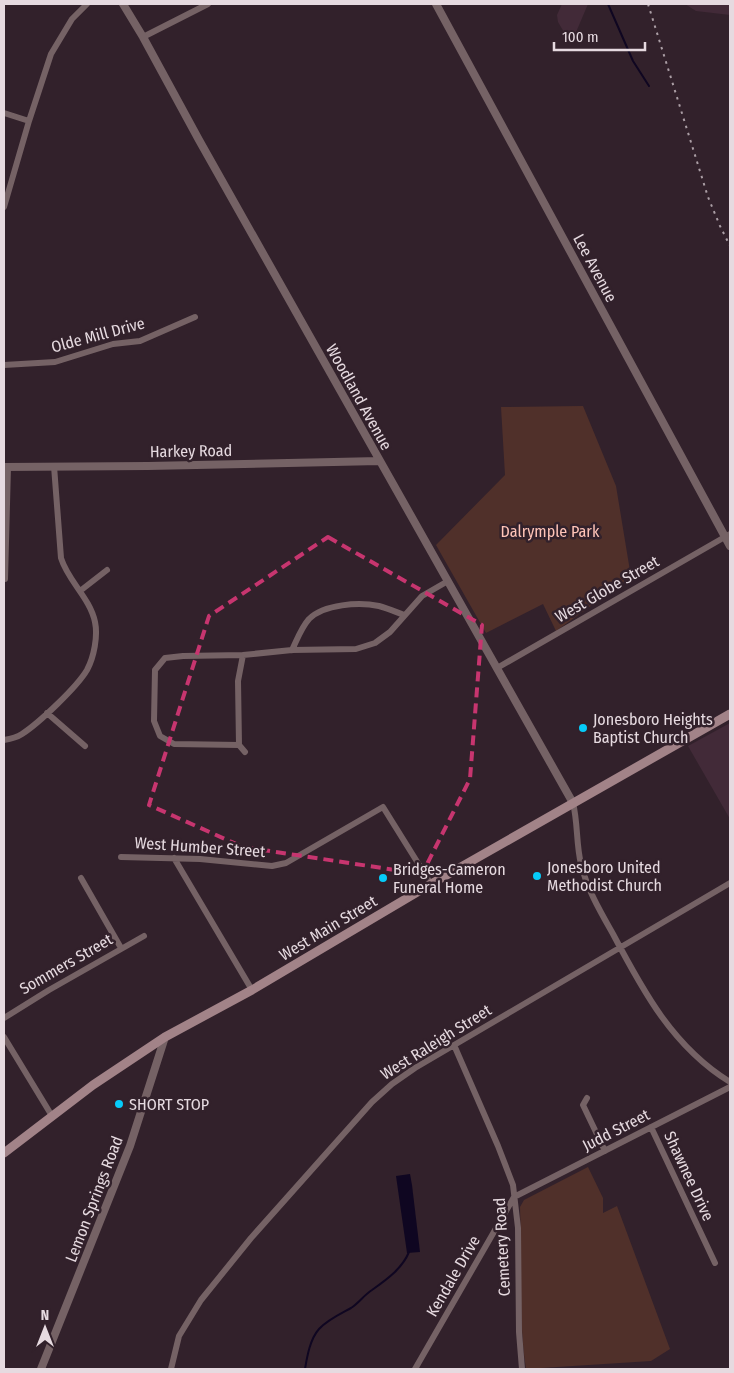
<svg xmlns="http://www.w3.org/2000/svg" width="734" height="1373" viewBox="0 0 734 1373" font-family="'Fira Sans Condensed',sans-serif">
<rect width="100%" height="100%" fill="#32212b"/>
<path fill="#422a38" d="M562,4H588L571,44L558,22L557,15Z
M685,4H730V15L696,11Z
M730,723V819L688,746Z"/>
<path fill="#50302a" d="M583,406L616,486L631,577L556,631L543,604L486,633L436,545L505,475L501,407Z
M588,1167L603,1198V1213L617,1206L670,1349L651,1361L526,1369C518,1316 522,1261 520,1207L524,1200Z"/>
<path fill="#0f0621" d="M410,1174L412,1185L420,1252L407,1253L396,1176Z"/>
<g fill="none" stroke-linecap="round" stroke-linejoin="round">
<path stroke="#0f0621" stroke-width="2" d="M608,4L633,61L649,86
M305,1369C307,1357 310,1339 319,1329C327,1320 340,1314 351,1308C359,1303 364,1295 372,1290C386,1280 402,1269 409,1252"/>
<path stroke="#756265" stroke-width="6" d="M143,37L208,4
M4,113L29,121
M4,207L29,121L51,54L72,19L87,4
M4,365L55,362L113,344L140,341L195,317
M5,579L8,467
M80,591L107,570
M292,650C297,640 301,628 309,619C324,604 359,602 379,606C387,608 396,612 404,615
M497,668L730,534
M47,713L85,746
M4,740C10,739 16,738 22,734C39,723 77,687 87,670C94,657 98,636 95,622C90,598 68,581 61,558L54,466
M239,745L174,744L160,736L154,721L155,670L165,658L183,656L243,655
M245,752L239,745L238,681L243,655L292,650L356,649L375,643L390,632L422,596L448,581
M573,803C578,823 576,844 581,864C587,889 600,911 613,934C643,991 673,1047 730,1082
M121,857L200,859L272,866L286,863L383,807L431,884
M174,858L252,990
M81,878L121,948
M4,1018L49,990L144,936
M4,1037L52,1116
M454,1045L498,1146L513,1185L518,1228L519,1332L522,1369
M587,1098L583,1105L605,1151
M651,1127L715,1263
M171,1369L179,1336L201,1300L251,1238L372,1102L392,1084L415,1068L730,883
M415,1369L514,1197L730,1087"/>
<path stroke="#756265" stroke-width="8" d="M123,4L143,37L199,140L573,803
M436,4L730,546
M4,467L148,466L379,461
M41,1369L130,1146L165,1037"/>
<path stroke="#a28388" stroke-width="9" d="M4,1153L93,1085L165,1037L252,990L431,884L730,714"/>
<path stroke="#ab9ea5" stroke-width="2" stroke-dasharray="2.5 5" stroke-linecap="butt" d="M648,4L708,197L720,226L730,246"/>
</g>
<path fill="none" stroke="#c7356f" stroke-width="4" stroke-dasharray="10 6" stroke-linejoin="round" d="M328,537L482,625L470,779L422,874L243,847L149,805L209,616Z"/>
<g fill="#06cbf9" stroke="#32212b" stroke-width="2">
<circle cx="583" cy="728" r="5"/>
<circle cx="537" cy="876" r="5"/>
<circle cx="383" cy="878" r="5"/>
<circle cx="119" cy="1104" r="5"/>
</g>
<g text-anchor="middle" dominant-baseline="central" stroke-width="5" stroke-linejoin="round" paint-order="stroke">
<g font-size="16" fill="#e6dae0" stroke="#32212b">
<text transform="translate(595 268) rotate(62)">Lee Avenue</text>
<text transform="translate(98 335) rotate(-15)">Olde Mill Drive</text>
<text transform="translate(359 397) rotate(61)">Woodland Avenue</text>
<text transform="translate(191 451) rotate(-1)">Harkey Road</text>
<text transform="translate(607 589) rotate(-30)">West Globe Street</text>
<text transform="translate(200 847) rotate(4)">West Humber Street</text>
<text transform="translate(328 928) rotate(-31)">West Main Street</text>
<text transform="translate(66 964) rotate(-30)">Sommers Street</text>
<text transform="translate(436 1042) rotate(-32)">West Raleigh Street</text>
<text transform="translate(616 1130) rotate(-27)">Judd Street</text>
<text transform="translate(689 1176) rotate(65)">Shawnee Drive</text>
<text transform="translate(94 1199) rotate(-69)">Lemon Springs Road</text>
<text transform="translate(502 1247) rotate(-93)">Cemetery Road</text>
<text transform="translate(453 1276) rotate(-60)">Kendale Drive</text>
</g>
<g font-size="16" fill="#ffc4b8" stroke="#32212b">
<text x="550" y="531">Dalrymple Park</text>
</g>
<g font-size="16" fill="#e6dae0" stroke="#32212b" text-anchor="start">
<text x="593" y="719">Jonesboro Heights<tspan x="593" dy="18">Baptist Church</tspan></text>
<text x="547" y="867">Jonesboro United<tspan x="547" dy="18">Methodist Church</tspan></text>
<text x="393" y="869">Bridges-Cameron<tspan x="393" dy="18">Funeral Home</tspan></text>
<text x="129" y="1104">SHORT STOP</text>
</g>
</g>
<rect width="734" height="1373" fill="none" stroke="#e6dae0" stroke-width="10"/>
<g transform="translate(45 1328)" stroke="#32212b" stroke-width="4" paint-order="stroke">
<path d="M0-4L9 19L0 12L-9 19Z" fill="#e6dae0"/>
<text y="-8" font-size="14" font-weight="bold" text-anchor="middle" fill="#e6dae0">N</text>
</g>
<path d="M554 42v8h91v-8" fill="none" stroke="#e6dae0" stroke-width="2.5"/>
<text x="562" y="42" font-size="15" fill="#e6dae0" stroke="#32212b" stroke-width="4" paint-order="stroke">100 m</text>
</svg>
